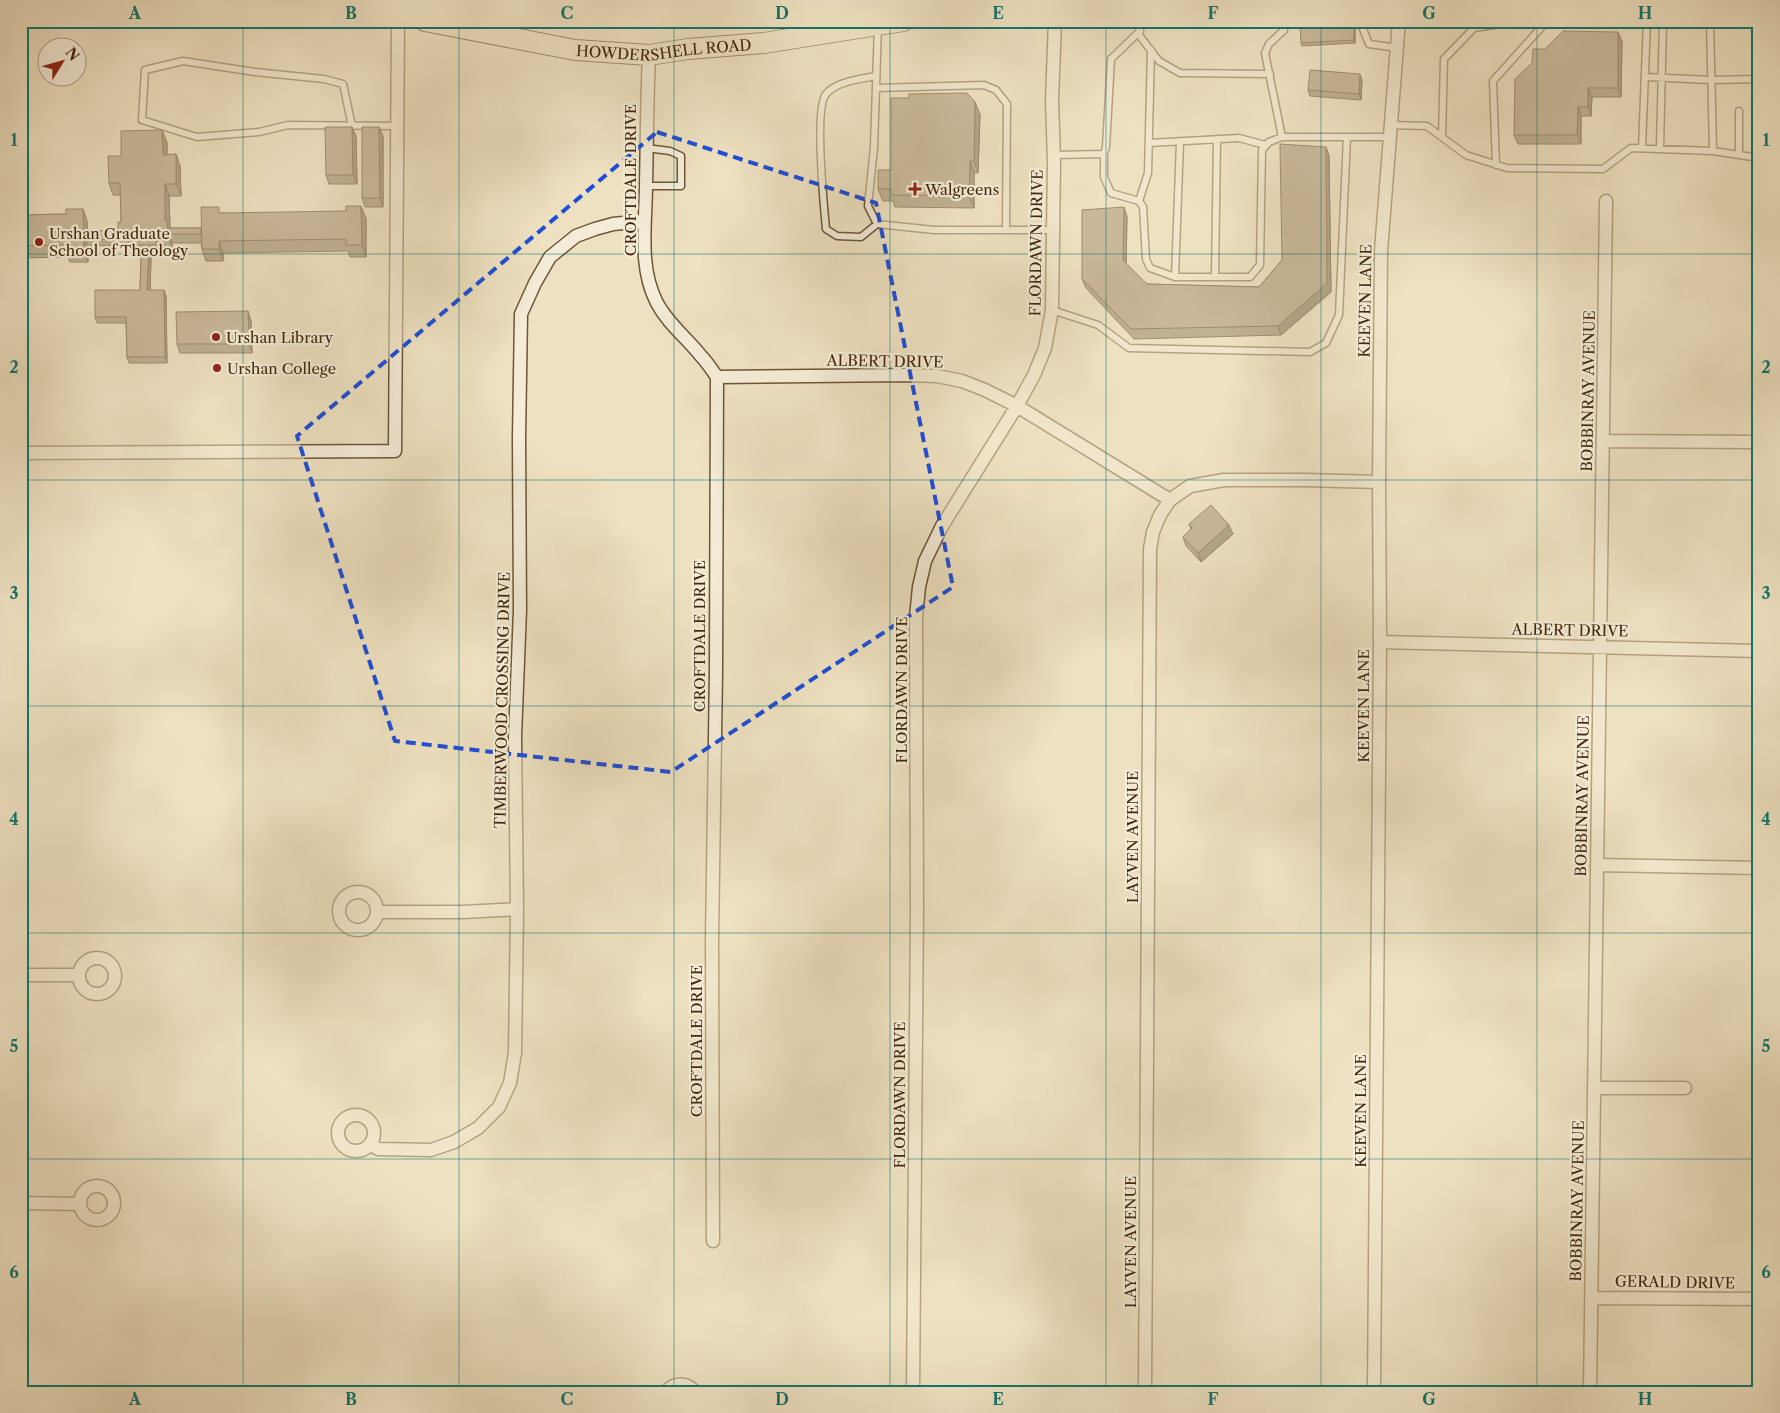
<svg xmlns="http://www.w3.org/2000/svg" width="1780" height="1413" viewBox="0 0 1780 1413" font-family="'Libre Caslon Text',serif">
<rect width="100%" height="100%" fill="#eee1c1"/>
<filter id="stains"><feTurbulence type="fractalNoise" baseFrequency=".004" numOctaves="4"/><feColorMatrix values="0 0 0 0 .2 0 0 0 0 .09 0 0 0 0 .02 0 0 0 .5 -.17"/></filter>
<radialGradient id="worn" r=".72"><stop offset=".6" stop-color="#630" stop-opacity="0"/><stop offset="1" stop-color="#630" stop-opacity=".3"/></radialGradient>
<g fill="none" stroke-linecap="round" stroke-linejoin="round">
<g stroke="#6d5639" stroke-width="9">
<path id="lane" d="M1140,21L1139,35L1159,61L1180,73L1270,74
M1284,21V30L1269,44L1265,53L1282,137H1347
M1357,21L1361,24L1369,44L1398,48
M1710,21L1713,151
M878,26L874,147L868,206L877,224L934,230H1053
M876,76C861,79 837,81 826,94C814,108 824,207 826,229L837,236L861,237L877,224
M1645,77L1711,80L1759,79
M876,88L984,85L996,90L1007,104L1006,230
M1391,125L1427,126L1466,155L1507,168L1603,169L1631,148L1713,151L1759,158
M352,126L343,84L324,79L255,72L183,61L145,70L142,120L197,137L259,132L288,125L397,126
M1442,137L1444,59L1474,28L1520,21
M1149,143L1239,138L1265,145
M646,148L670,151L681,156V186H646
M1642,148L1647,21
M1660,148L1663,21
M1104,154V177L1111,193L1139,201L1143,207L1146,259L1150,268L1175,277H1250L1260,265L1262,150L1269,142L1282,137
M1054,155L1104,154L1106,147L1111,59L1140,31
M1739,155V111
M1496,165L1493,81L1547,21
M1139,201L1148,173L1151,50
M1175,277L1180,142
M1215,277L1217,139
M1052,310L1098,325L1129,348L1310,352L1326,343L1339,315L1347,137H1390"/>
</g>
<g stroke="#6d5639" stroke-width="15">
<path id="street" d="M649,55C647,98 647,141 646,184C646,223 638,267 657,303C668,324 687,338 701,356C707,362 712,370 717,377L716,671L712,939L713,1241
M717,377L907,375L937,376L962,381L985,390L1017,406L1170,500
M1603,441L1759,442
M21,453L395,451L398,21
M1380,642L1759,651
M1597,865L1759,868
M339 911a19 19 0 1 1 38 0a19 19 0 1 1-38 0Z
M377,912H463L517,909
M79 976a18 18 0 1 1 36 0a18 18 0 1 1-36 0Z
M21,975H79
M1594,1088H1685
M338 1133a18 18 0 1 1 36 0a18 18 0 1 1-36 0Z
M370,1144L378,1149L431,1150L454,1142L478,1128L499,1107L510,1083L515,1053L517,909L515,737L520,610L519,438L521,314L535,283L550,257L576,236L595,229L613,224L644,221
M80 1203a17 17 0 1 1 34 0a17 17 0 1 1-34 0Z
M21,1203L79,1204
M1592,1298L1759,1299
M666,1392C674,1382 687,1382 695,1392
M913,1392L917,910L916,617L919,587L925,561L942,526L1017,406L1034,375L1045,348L1052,310L1054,161L1052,100L1055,21
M1145,1392L1150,549L1153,532L1160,515L1170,500L1190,486L1224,480H1304L1379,482
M1374,1392L1380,642L1379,482L1381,251L1399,21
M1590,1392L1606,201"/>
</g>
<g stroke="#42280c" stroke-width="22">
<g id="primary">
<path id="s1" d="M425,21L575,50L649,55L688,49L764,43L903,21"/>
</g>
</g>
<use href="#lane" stroke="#f4ecd7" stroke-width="6"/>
<use href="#street" stroke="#f4ecd7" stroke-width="12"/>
<use href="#primary" stroke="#eee1c1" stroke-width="20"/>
</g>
<path fill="#85755b" stroke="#42280c" d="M1354,22L1355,25V43L1302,46L1301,43Z
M1622,41L1621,97H1592L1591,116H1581V144H1518L1514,135L1545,49Z
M1362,80L1361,100L1310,96L1308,90Z
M980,114L978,173H974V208L895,207L893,201H883L878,189L891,170Z
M352,127L356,136L357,184H329L326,175Z
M383,136V207H365L362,198Z
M167,142V155L176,154L180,166L181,196H169L170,228H201L221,213L366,218V257H350L348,251L223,253V261H206L202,249L201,243H172V247H160V257H151L150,290L166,296L167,363H129L127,357L126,323H97L95,317L140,290L141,257H134L129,245L88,246V262H70L68,257L21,258V215L66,214L83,209L87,221V231H118L121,222V195H113L109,183L121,156Z
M1326,147L1329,156L1331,292L1281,335L1134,339L1086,288L1082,279L1127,216L1126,263L1147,284L1259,287L1282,260Z
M248,311L251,321L252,353H180L177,344Z
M1189,524L1233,534L1201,562L1186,546L1183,537L1191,529Z"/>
<path fill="#6c5f4a" stroke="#42280c" d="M1354,22L1355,25V43L1354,40Z
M1618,32L1622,41L1621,97L1618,88Z
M1360,74L1362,80L1361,100L1359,94Z
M1588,88L1592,97L1591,116L1588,107Z
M975,102L980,114L978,173L974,161Z
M1578,107L1581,116V144L1577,135Z
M352,127L356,136L357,184L353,175Z
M379,127L383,136V207L380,198Z
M162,130L167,142V167L163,155Z
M1326,147L1329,156L1331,292L1281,335L1278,326Z
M176,154L180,166L181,196L176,184Z
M970,161L974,173V208L969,196Z
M165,184L169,196L170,228L172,234H169L172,243V247L168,235L165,221Z
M361,206L366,218V257L362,245Z
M1124,207L1127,216L1126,269L1123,260Z
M83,209L87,221L88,240H85L88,246V262L84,250Z
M156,235L160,247V257L156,245Z
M219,241L223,253V261L219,249Z
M149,251L151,257L150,296L147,290Z
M164,290L166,296L167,363L165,357Z
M248,311L251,321L252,353L249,344Z
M1229,525L1233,534L1201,562L1198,553Z"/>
<path fill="#9b886a" stroke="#42280c" d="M1354,22V40L1301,43L1300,25Z
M1563,31L1618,32V88H1588V107H1578L1577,135H1514L1515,79L1532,63L1533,49H1545Z
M1310,70L1360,74L1359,94L1308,90Z
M967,93L975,102L974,161H970L969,196L891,195V189H878V170H891V98H909V94Z
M325,127H352L353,175H326Z
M362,127H379L380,198H362Z
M162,130L163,155L176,154V184H165V221H167L168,235H156V245H129V233H118V222H121L120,183H109L108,156H121V131Z
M1280,144L1326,147L1327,283L1278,326L1131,329L1082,279V210L1124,207L1123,260L1147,284L1259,287L1282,260Z
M346,206H361L362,245H346V239L219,241V249H202L201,207H219V213L346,211Z
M66,209H83L84,250H66V245L21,246V215L66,214Z
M169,228H201V234H169Z
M85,231H118V233L120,239L85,240Z
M141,251H149L147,290H164L165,357H127L126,317H95V290H140Z
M248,311L249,344H177L176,312Z
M1211,505L1229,525L1198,553L1183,537L1192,528L1189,524Z"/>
<path d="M0 0H1780V1413H0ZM657,132L876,203L953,587L671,772L395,741L297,436Z" fill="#eee1c1" fill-opacity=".55" fill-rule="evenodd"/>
<path fill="none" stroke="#1d4ed8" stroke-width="4" stroke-dasharray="10 6" stroke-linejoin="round" d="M657,132L876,203L953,587L671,772L395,741L297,436Z"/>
<path fill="none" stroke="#0f766e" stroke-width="1" stroke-opacity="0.55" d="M243,21V1392M459,21V1392M674,21V1392M890,21V1392M1106,21V1392M1321,21V1392M1537,21V1392M21,254H1759M21,480H1759M21,706H1759M21,933H1759M21,1159H1759"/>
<g fill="#8f2418" stroke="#f4ecd7" stroke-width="2">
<path d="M912.5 181.5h5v5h5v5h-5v5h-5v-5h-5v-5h5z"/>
<circle cx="39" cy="242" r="5"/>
<circle cx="216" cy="337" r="5"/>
<circle cx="217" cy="368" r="5"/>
</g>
<g text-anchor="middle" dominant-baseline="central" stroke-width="4.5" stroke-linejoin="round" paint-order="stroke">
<g font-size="15" fill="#42280c" stroke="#f4ecd7">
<text stroke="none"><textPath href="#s1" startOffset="242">HOWDERSHELL ROAD</textPath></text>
<text transform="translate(630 180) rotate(-90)">CROFTDALE DRIVE</text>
<text transform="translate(1036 243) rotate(-89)">FLORDAWN DRIVE</text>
<text transform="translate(1365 301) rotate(-89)">KEEVEN LANE</text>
<text transform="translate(885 361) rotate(1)">ALBERT DRIVE</text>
<text transform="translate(1588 391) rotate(-89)">BOBBINRAY AVENUE</text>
<text transform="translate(1570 630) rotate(1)">ALBERT DRIVE</text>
<text transform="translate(699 636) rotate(-90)">CROFTDALE DRIVE</text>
<text transform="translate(901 690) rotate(-90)">FLORDAWN DRIVE</text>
<text transform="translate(502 700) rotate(-89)">TIMBERWOOD CROSSING DRIVE</text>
<text transform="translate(1363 706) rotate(-90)">KEEVEN LANE</text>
<text transform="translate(1582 796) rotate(-89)">BOBBINRAY AVENUE</text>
<text transform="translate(1132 837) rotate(-90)">LAYVEN AVENUE</text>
<text transform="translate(696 1041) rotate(-90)">CROFTDALE DRIVE</text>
<text transform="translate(899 1095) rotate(-90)">FLORDAWN DRIVE</text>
<text transform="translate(1360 1111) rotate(-90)">KEEVEN LANE</text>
<text transform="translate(1577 1201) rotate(-89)">BOBBINRAY AVENUE</text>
<text transform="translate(1130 1242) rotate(-90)">LAYVEN AVENUE</text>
<text transform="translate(1675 1282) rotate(1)">GERALD DRIVE</text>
</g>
<g font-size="15" fill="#42280c" stroke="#f4ecd7" text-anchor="start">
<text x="925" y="189">Walgreens</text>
<text x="49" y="233">Urshan Graduate<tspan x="49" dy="17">School of Theology</tspan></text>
<text x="226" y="337">Urshan Library</text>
<text x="227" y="368">Urshan College</text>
</g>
</g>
<rect width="1780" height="1413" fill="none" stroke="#eee1c1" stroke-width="55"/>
<g transform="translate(62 62) rotate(53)"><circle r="24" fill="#f4ecd7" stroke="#ad9e86"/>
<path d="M0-4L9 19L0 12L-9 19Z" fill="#8f2418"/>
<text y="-8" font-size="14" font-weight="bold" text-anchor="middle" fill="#42280c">N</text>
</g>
<rect x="28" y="28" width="1724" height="1358" fill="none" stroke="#0f766e" stroke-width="2"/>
<g font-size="16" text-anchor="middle" font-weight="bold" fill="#0f766e">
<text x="135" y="19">A</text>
<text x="351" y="19">B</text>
<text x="567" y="19">C</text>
<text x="782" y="19">D</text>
<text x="998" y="19">E</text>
<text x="1213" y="19">F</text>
<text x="1429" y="19">G</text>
<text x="1645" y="19">H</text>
<text x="14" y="146">1</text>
<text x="1766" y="146">1</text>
<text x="14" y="373">2</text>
<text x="1766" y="373">2</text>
<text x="14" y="599">3</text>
<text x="1766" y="599">3</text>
<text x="14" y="825">4</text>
<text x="1766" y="825">4</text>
<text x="14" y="1052">5</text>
<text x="1766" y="1052">5</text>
<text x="14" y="1278">6</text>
<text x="1766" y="1278">6</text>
<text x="135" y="1405">A</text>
<text x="351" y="1405">B</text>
<text x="567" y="1405">C</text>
<text x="782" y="1405">D</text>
<text x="998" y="1405">E</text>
<text x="1213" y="1405">F</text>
<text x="1429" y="1405">G</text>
<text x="1645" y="1405">H</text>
</g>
<rect width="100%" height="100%" filter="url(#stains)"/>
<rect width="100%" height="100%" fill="url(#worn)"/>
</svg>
